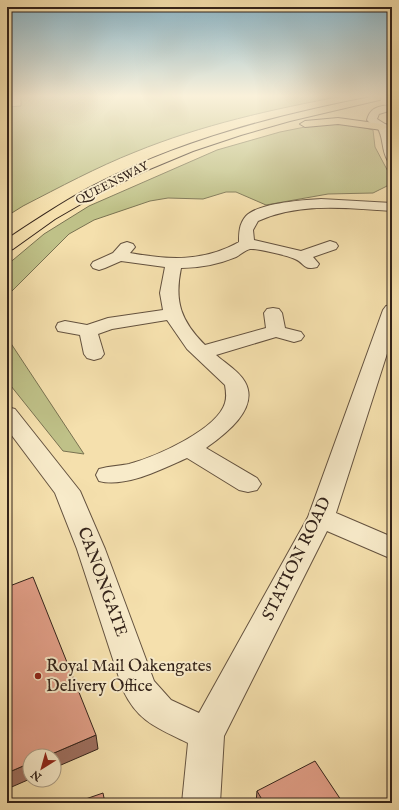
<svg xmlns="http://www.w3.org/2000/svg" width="399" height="810" viewBox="0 0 399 810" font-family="'IM FELL English',serif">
<rect width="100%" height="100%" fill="#f5e0ad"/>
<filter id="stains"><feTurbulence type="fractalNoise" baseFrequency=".005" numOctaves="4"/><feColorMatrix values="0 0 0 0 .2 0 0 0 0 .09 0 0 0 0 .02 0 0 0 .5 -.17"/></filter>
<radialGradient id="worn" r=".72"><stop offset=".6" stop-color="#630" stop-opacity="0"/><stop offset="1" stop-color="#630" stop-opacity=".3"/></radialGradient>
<path fill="#bfc188" stroke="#797251" d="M21,96H343C273,109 201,125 135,152C97,167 60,187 23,206L7,216V107L21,106Z
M325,123L351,124L373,130L375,147L392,179L387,186L373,193L328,194L266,205L236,192H226L203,199L168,198L150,201L94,220L69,234L7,296V265L44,234L89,206L217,150L280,132Z
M7,337L8,339L84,454L63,451L7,381Z"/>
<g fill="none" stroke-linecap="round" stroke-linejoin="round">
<g stroke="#64523f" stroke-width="2">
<path id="street" d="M382,124L386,125L392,136V162L388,161C381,150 384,137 377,127Z
M321,199L392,203V211C347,208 300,202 258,221L253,230L254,240L301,251L330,241L336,243L338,246L336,249L313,257L319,264L317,267C303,271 305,263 295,259C289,256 256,248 250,249C245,250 240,255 236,257C219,264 200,268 181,268C174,302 181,321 205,345L266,328L264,313L267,309L273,308L279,309L282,313L285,328L301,332L304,336L301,340L294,342L276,337L216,355C225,363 239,371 245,382C260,409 224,435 206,448L257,478L261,484L257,490L248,492L239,490L187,458C162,469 126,488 99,481L96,475L99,469C109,466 119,466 129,464C155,457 217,430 225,403C227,397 226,391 225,385L187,349L167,320L112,329L98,334L104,354L101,358L94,360L87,358L84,354L80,335L58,331L56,327L58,323L65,321L87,325L108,318L163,310L160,293L165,267L121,261L105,268L99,270L93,268L91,265L93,262L113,253L121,244L127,242L133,244L135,247L130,253C169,260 203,262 239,242C239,233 239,224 246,216C258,203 304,200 321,199Z
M392,305V338L336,513L392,537V559L327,531L224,736L220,803H182L188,743C158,728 138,722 123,690L77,549L55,493L7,429V407L15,409L80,491L105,549L154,681L171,700L199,713L308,517L383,310L386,306Z"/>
</g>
<g stroke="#33231a" stroke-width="2">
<path id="secondary" d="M392,104V110L379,114L377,119L385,124L392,126V132C382,130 374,128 367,120C371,106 379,107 392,104Z"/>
</g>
<g stroke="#33231a" stroke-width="2">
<path id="highway" d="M376,96H392V97L290,121L241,135L193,151L145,171L100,193L55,219L13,249L7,251V239C34,221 61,203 89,188C178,140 278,115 376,96Z
M338,118L382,124L387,127L382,130L338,124L305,127L300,124L305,121Z"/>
</g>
<use href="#street" fill="#f8ebca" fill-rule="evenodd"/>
<use href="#secondary" fill="#f8ebca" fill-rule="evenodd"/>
<use href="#highway" fill="#f5e0ad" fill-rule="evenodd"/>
<g stroke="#33231a" stroke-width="12" stroke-linecap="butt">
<path id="secondary-bridge" d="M386,100L387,96"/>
</g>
<use href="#secondary-bridge" stroke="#f8ebca" stroke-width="10"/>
</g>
<path fill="#c28975" stroke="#33231a" d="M257,791L343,803H256Z"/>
<path fill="#9e6f5f" stroke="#33231a" d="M96,735L98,749L54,768V756H47Z
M30,763V779L7,789V773Z"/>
<path fill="#e29f88" stroke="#33231a" d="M33,577L96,735L47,756H30V763L7,773V587Z
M315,761L343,803H264L257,791Z
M103,793L105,803H74Z"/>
<linearGradient id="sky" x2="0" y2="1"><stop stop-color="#8ab8cd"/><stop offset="0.46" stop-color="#faf1da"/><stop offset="1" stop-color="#faf1da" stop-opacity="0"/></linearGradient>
<rect width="399" height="209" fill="url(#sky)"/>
<circle fill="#8f2418" stroke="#f8ebca" stroke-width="1.5" cx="38" cy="676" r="4"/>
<g text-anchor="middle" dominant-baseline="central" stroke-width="4" stroke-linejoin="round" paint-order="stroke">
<g font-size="12" fill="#33231a" stroke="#f8ebca">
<text transform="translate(112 183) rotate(-27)">QUEENSWAY</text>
</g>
<g font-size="17" fill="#33231a" stroke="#f8ebca">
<text transform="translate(297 559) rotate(-64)">STATION ROAD</text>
<text transform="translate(102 582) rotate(70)">CANONGATE</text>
</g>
<g font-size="17" fill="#33231a" stroke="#f8ebca" text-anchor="start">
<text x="46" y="666">Royal Mail Oakengates<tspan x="46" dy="20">Delivery Office</tspan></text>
</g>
</g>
<rect width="399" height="810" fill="none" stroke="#f5e0ad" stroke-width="24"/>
<rect x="8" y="8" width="383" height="794" fill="none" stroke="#33231a" stroke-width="2"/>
<rect x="12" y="12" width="375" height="786" fill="none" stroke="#33231a"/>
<g transform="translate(42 768) rotate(217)"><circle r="19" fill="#f8ebca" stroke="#a99b84"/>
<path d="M0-3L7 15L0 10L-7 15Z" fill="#8f2418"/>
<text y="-6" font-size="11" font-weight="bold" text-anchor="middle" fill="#33231a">N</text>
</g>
<rect width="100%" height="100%" filter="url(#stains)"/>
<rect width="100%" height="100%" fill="url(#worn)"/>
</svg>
